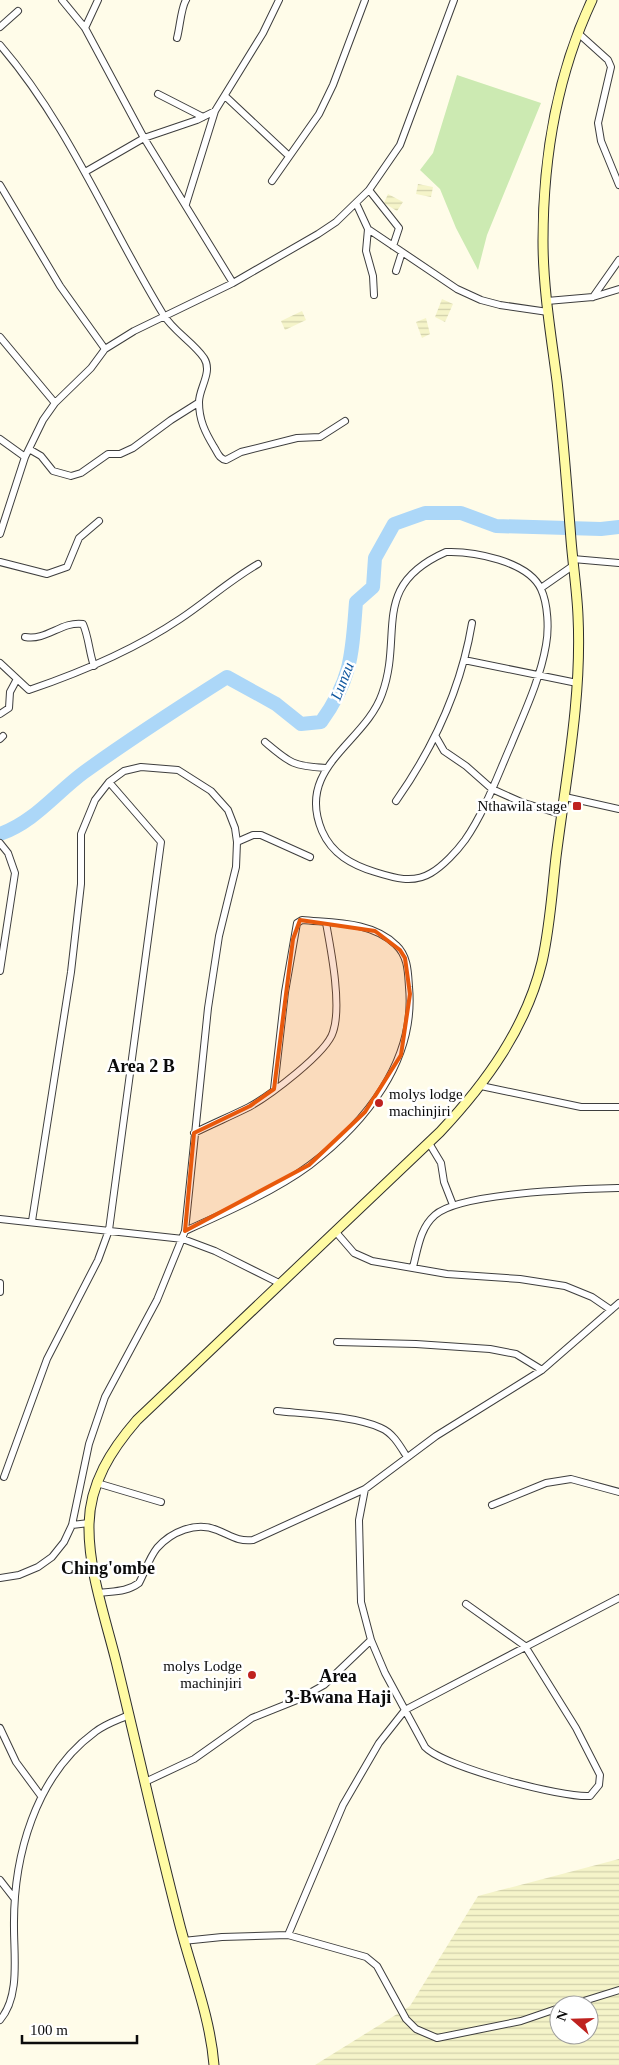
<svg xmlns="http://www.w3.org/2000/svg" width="619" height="2065" viewBox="0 0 619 2065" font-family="'Times New Roman',serif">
<defs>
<pattern id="farmland-rules" width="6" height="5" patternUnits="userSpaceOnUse" patternTransform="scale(1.25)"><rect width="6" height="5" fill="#f5f4c9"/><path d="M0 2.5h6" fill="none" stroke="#d1d0ab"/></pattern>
</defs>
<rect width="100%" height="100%" fill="#fffce9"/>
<path fill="url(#farmland-rules)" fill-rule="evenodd" d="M418,184L433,187L431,197L416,194Z
M388,194L403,202L397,211L384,203Z
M442,299L453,304L445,322L435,317Z
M302,311L306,320L285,330L281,321Z
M426,318L430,334L422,338L416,322Z
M619,1859V2065H315L410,2006L478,1896ZM559,2005H589V2035H559Z"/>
<path fill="#cceab2" d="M457,75L541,103L487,235L478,270L456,228L440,189L420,170L433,153Z"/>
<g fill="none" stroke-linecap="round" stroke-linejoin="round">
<path stroke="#acd7f8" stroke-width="14" d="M0,834C34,822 55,794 83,773C130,739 178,708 227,677L276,704L301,724L321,722C352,679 352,654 356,602L373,587L375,558L394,524L425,513H461L496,526L601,529L619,527"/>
<g stroke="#3e3e3e" stroke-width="8">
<path id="minor" d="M62,0L85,28L144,138L233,283
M0,27L18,11
M85,28L98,0
M578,33L608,60L611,67L598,123L601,141L619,185
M177,38C180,27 181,8 186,0
M0,45C69,125 108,224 163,314C173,331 193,342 204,358C213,372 199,388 199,402C199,420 205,432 214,447C218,453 219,459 226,460L241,452L297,438L320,437L345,421
M158,94L203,117
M225,96L289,156
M85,172L144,138L197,120L215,111
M272,181L319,114L333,85L365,0
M0,185L60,286L105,349
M369,190L399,228L393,246
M356,203L368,229L457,289L481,300L500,305L548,312
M186,204L215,111L263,33L279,0
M368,229L366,251L373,276L374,295
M396,271L402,252
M593,297L619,260
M547,301L593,297L619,289
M0,337L55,403
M0,439L25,457
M29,449L41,456L53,471L71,476L81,473L108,454H120L133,448L171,420L198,403
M0,534L25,457L43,420L55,403L91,368L105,349L134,331L233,283L318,234L336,222L369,190L400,145L454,0
M446,552C473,551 528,561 541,589C548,604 549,629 546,645C540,680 524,713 511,745C497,777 485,811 465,840C457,851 443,866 431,873C413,884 394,878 375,872C352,865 332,854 322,831C295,767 365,743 382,694C404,634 369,586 446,552Z
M573,559L619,563
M0,562L47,574L67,567L79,538L99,521
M541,588L574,565
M25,637C47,641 61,621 83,624C89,638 89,652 94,666
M464,660L577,683
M0,663L29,690C82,672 134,650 180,619C207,601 230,580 258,564
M0,714L9,708L10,692L17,679
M436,737L444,751L466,766L492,789L521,802L563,815
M0,739L3,736
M265,742C290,763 292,766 326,768
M565,797L619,809
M396,801C434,747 461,689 472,623
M237,842L253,835H261L310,857
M0,843L8,853L15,873L0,971
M481,1086L581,1107H619
M194,1133C212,1124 231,1116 249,1107C269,1096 327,1053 333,1032C342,1006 331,950 326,923
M429,1143L441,1163L444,1182L453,1205
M0,1219L183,1239L215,1251L281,1284
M185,1231C225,1213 275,1191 310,1165C365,1123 416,1061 409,987C408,972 408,956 396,945C372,921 333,923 302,920L297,923L285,992L274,1089
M335,1231L354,1253L372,1261L447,1274L520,1279L565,1286L592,1297L611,1310
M413,1267C418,1248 420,1228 435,1215C461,1192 582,1189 619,1188
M0,1283V1292
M337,1342L416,1344L490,1349L516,1354L542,1370
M277,1411C306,1414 355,1416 381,1428C393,1433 400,1446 407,1457
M4,1477L47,1359L98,1260L109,1230L161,842L109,782
M97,1483L161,1502
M365,1489L359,1520L361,1602L371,1640L385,1673L425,1747C444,1767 562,1798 590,1796L599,1785L600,1775L576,1728L525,1646L466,1604
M492,1505L546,1483L571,1479L619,1492
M72,1525L89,1523
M0,1578L19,1575L38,1567L52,1557L64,1542L72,1525L89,1444L105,1397L157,1300L185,1231L208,1008L219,936L236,867L237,842L235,828L228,810L211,791L178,770L141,767L124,771L109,782L95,800L81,834V884L71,972L32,1221
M99,1593C114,1591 127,1592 139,1583C145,1572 149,1558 157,1548C171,1532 196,1521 217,1530C230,1535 238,1542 253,1540L365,1489L436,1436L542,1370L619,1303
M0,1728L16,1762L41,1796
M145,1782L194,1759L252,1718L297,1700L324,1685L371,1640
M0,1880L14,1898
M288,1935L343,1805L379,1743L405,1710L619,1598
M183,1941L222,1937L288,1935L366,1957L377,1966L406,2019L416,2029L437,2038L521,2021L559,2008
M571,2005L619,1990
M0,2020C20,1997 14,1957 14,1928C13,1857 35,1776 95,1732C105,1724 118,1720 129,1715"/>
</g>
<g stroke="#2d2d2d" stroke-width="11">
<path id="secondary" d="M214,2065C210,2015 190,1967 178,1918C156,1833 137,1747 116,1661C105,1617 88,1569 89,1524C90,1483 111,1450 137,1420L440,1132C486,1083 526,1028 542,962C550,927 552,892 556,857C566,777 582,697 578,616C577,591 573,565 571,540C567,487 563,434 557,381C551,335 543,288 543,241C543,158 557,75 592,0"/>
</g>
<use href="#minor" stroke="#fff" stroke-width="6"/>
<use href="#secondary" stroke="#fffba4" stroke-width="9"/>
</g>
<path fill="#e8590c" fill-opacity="0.2" stroke="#e8590c" stroke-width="4" stroke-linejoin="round" d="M300,920L375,931L400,950L405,958L410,994L401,1055L365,1112L309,1165L185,1231L194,1133L250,1106L274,1089L293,939Z"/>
<g fill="#bf221f" stroke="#fff" stroke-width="2">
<rect x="572" y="801" width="10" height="10" rx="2.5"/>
<circle cx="379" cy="1103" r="5"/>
<circle cx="252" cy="1675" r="5"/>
</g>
<g text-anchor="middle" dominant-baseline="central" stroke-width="5" stroke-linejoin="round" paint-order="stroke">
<g font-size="15" fill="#0b0b0b" stroke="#fff" text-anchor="end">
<text x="567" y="806">Nthawila stage</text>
<text x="389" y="1094" text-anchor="start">molys lodge<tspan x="389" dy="17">machinjiri</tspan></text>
<text x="242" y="1666">molys Lodge<tspan x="242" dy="17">machinjiri</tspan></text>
</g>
<g font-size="16" font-style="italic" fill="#1158a0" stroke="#fff">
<text transform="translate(342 681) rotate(-69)">Lunzu</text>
</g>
<g font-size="18" font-weight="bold" fill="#0b0b0b" stroke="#fff">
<text x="141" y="1066">Area 2 B</text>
<text x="108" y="1568">Ching'ombe</text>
<text x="338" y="1676">Area<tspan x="338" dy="21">3-Bwana Haji</tspan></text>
</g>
</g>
<g transform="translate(574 2020) rotate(290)"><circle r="24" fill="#ffffff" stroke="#9d9d9d"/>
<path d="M0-4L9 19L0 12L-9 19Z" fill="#bf221f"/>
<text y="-8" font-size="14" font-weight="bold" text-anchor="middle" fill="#0b0b0b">N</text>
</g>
<path d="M22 2035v8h115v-8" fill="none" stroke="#0b0b0b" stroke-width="2.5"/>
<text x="30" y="2035" font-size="15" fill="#0b0b0b" stroke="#ffffff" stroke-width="4" paint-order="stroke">100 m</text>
</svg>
